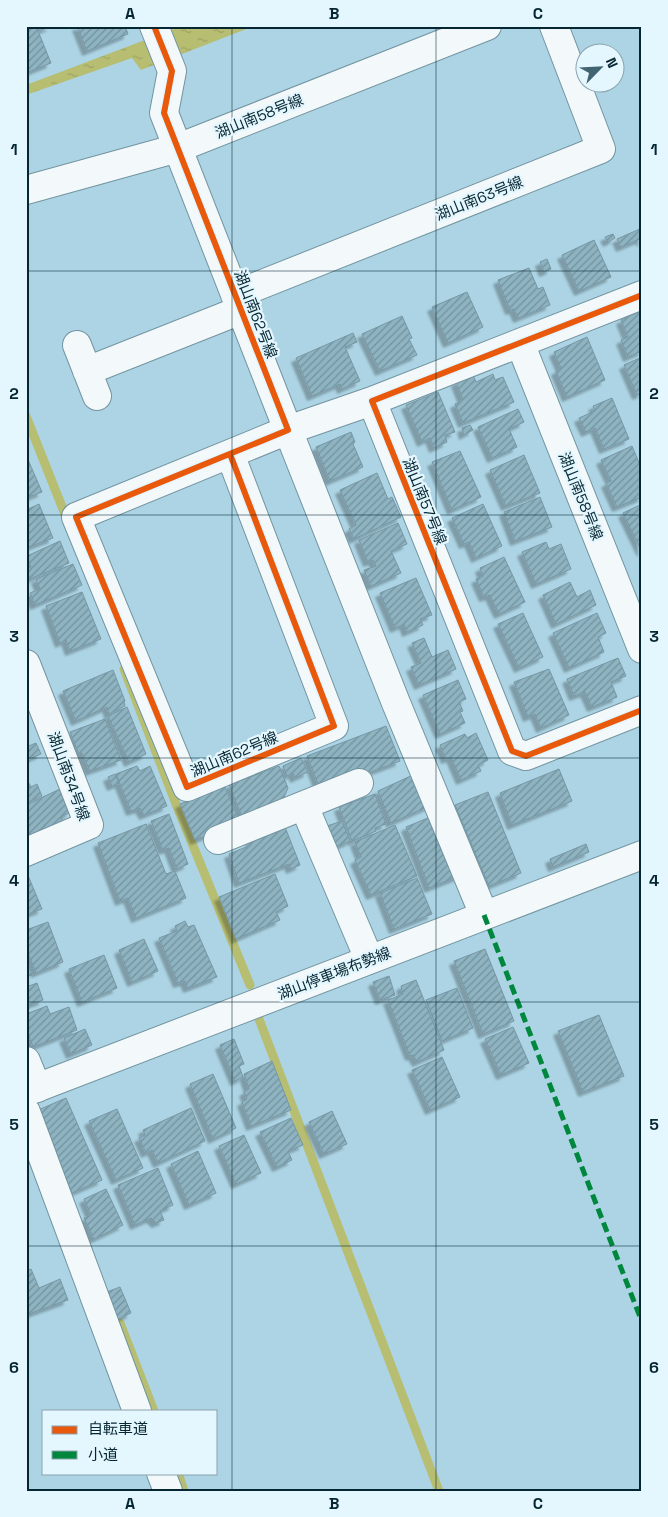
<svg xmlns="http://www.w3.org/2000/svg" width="668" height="1517" viewBox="0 0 668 1517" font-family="'Space Grotesk','Noto Sans JP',sans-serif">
<defs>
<pattern id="water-ripples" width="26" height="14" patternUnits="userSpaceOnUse" patternTransform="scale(1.25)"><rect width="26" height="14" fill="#b7be72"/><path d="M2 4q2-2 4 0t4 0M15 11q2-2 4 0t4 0" fill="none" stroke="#9ca363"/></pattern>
<pattern id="building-hatch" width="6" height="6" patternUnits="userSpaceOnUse" patternTransform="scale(1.25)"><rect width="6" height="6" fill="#8eb3c1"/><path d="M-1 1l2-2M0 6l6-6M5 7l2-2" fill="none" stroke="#72929d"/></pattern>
<filter id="shadow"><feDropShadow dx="-4.5" dy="4.5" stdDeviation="1" flood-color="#0004"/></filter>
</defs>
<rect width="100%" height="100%" fill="#acd4e4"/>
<path fill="url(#water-ripples)" d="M182,26H254L141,70L132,58L26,95V85Z"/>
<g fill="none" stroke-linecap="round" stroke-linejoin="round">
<path stroke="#b7be72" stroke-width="9" d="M26,416L68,522
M124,669L176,804L250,985
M259,1019L439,1491
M120,1323L154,1411
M178,1473L184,1491"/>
</g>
<path fill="url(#building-hatch)" stroke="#7797a4" filter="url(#shadow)" d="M26,26H36L51,63L26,73Z
M37,26H51L39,31Z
M77,26H125L128,34L87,51Z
M642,228V242L640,239L621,247L617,239Z
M613,234L615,238L608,242L605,237Z
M594,240L611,277L579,291L562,255Z
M547,259L551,269L544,272L540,262Z
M529,268L538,289L543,287L550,305L518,318L514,309L510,310L498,280Z
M467,292L483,327L448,343L432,307Z
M641,311L642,351L628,357L621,340L628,337L621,320Z
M402,316L412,338L409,339L417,355L380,371L362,334Z
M353,333L357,342L345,347L360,381L342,389L340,384L312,396L296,358Z
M587,337L605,380L567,397L556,371L561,368L554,352Z
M642,357V393L637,395L624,365Z
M493,374L495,380L503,377L514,402L463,423L455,404L463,400L456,382L473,375L476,382Z
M438,392L455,432L445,435L447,442L434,448L430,438L422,442L406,405Z
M612,398L629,439L604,449L595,428L586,432L579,418L595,411L593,406Z
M518,409L524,422L509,429L517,447L492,458L478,427Z
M470,425L473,430L464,435L462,428Z
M351,432L355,442L353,444L363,467L330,481L316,447Z
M632,446L642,470V497L617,507L606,483L611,481L601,460Z
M460,451L481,497L452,510L432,462Z
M26,455L42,492L26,498Z
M524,455L540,493L506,506L490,470Z
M377,473L388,499L392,497L401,517L354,539L349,529L356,525L340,490Z
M540,497L552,527L515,541L504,512Z
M39,504L53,538L26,548V510Z
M483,504L502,546L476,558L469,542L464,544L452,518Z
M642,504V552L623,513Z
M398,523L407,544L391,551L401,573L371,586L364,570L376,566L373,560L368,562L359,540Z
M60,541L69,563L27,580L26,569L31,567L27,556Z
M546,542L549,549L561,544L571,569L536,584L522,552Z
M504,557L525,602L499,614L490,595L484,597L476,579L483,576L480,568Z
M73,564L82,585L35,605L30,593L40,589L36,579Z
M416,578L432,615L420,619L423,625L407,632L404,624L395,628L380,593Z
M570,582L577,597L590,590L596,605L556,624L543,595Z
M82,592L101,639L70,651L66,640L60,643L46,606Z
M523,613L543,657L519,668L498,624Z
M597,613L606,633L598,637L604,652L569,668L553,633Z
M424,638L432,657L448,650L456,669L419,685L411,667L421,663L412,643Z
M618,658L626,676L611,682L617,697L592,707L585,692L574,696L567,679Z
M549,669L569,715L541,728L535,714L528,717L514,682Z
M113,670L125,701L124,702L125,706L109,714L107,707L76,721L63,691Z
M458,680L466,699L459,702L463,711L460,712L465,723L440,734L423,695Z
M127,707L146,754L129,762L108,716Z
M105,719L121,760L90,771L82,753L79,754L70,732Z
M386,726L400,761L321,791L307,756Z
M476,733L488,760L478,765L481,771L461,780L451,757L446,759L440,745L465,734L467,738Z
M36,743L41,754L26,760V747Z
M301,758L308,772L295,778L293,773L287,776L283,766Z
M137,766L140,771L150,766L167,806L144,815L140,808L131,811L116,774Z
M279,766L288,788L282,802L242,817L229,785Z
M559,769L572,801L512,825L500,793Z
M115,774L119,783L112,786L108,777Z
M415,774L429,806L391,823L378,791Z
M26,778L31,787L37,784L42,796L26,803Z
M225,787L240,823L195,840L180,804Z
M60,789L70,811L69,813L61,817L63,823L29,838L26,832V805Z
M488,792L521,873L489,886L455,805Z
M375,794L386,824L375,828L376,831L352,841L339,807Z
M169,814L188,864L177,869L169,848L163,850L151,821Z
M435,815L459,876L429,888L406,827Z
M342,821L350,841L335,847L327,826Z
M146,824L166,874L175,871L186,898L136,918L128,898L120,901L98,843Z
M395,825L417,876L371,895L355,860L361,857L355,842Z
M285,827L300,865L291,869L289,864L239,883L229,854L251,845L250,840Z
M586,844L589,852L553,867L550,859Z
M27,873L42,909L26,915V874Z
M275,874L288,906L276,912L280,920L236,939L219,897Z
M417,878L432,914L394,929L380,893Z
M185,921L188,927L194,925L217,977L188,988L185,981L178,983L159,938L177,931L175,926Z
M48,922L63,962L36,973L26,948V930Z
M144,939L158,971L132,982L119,950Z
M485,949L514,1021L483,1034L454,961Z
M104,955L117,988L82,1002L69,969Z
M26,958L32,975L26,977Z
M389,976L395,995L380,1000L373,982Z
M416,980L444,1050L417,1062L413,1055L410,1056L388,1000L403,994L401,986Z
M37,983L43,1000L26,1006V987Z
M457,988L473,1028L442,1041L426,1000Z
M47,1006L50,1014L69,1007L77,1030L33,1047L26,1028V1014Z
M599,1015L624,1076L583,1092L558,1031Z
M513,1027L529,1063L501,1075L485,1039Z
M85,1029L92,1045L71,1054L64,1038Z
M234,1039L244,1064L239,1066L243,1077L235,1081L220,1045Z
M442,1057L460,1097L430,1110L412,1070Z
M272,1061L291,1110L251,1126L242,1102L247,1099L244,1092L249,1089L244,1074Z
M213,1074L236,1128L213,1139L190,1084Z
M66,1098L102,1180L72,1193L36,1111Z
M191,1108L205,1141L158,1163L152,1150L146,1153L139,1138L145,1135L143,1130Z
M117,1109L143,1168L116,1180L89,1121Z
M332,1111L347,1144L324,1154L309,1122Z
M291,1118L303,1145L288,1151L292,1160L277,1167L260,1132Z
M244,1135L261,1173L236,1184L219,1146Z
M198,1151L216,1193L189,1205L171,1164Z
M158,1168L173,1205L160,1211L164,1220L156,1223L151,1218L135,1225L118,1185Z
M106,1189L123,1225L94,1239L84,1218L91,1215L84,1199Z
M31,1269L39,1288L60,1279L68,1300L26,1315V1271Z
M120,1287L131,1313L114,1321L104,1293Z"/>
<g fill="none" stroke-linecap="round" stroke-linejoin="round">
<g stroke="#7394a0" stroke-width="30">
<path id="minor" d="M154,26L172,71L164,113L288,430L76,517L187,787L334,726L230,454
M26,190L178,148L487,26
M235,295L601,149L554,26
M642,295L372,401L512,751L526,756L642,710
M520,343L642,649
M77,345L97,396
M87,371L241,310
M372,401L288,430L396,703L484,915
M26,664L89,825L26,852
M304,806L369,959
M218,840L359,783
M26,1061L37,1088
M26,1112L137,1411
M161,1473L168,1491"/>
</g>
<g stroke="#7394a0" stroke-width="30">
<path id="secondary" d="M26,1092L642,855"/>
</g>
<use href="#minor" stroke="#f3f9fb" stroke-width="28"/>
<use href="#secondary" stroke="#f3f9fb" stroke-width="28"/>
<path stroke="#00873e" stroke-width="5" stroke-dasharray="10 5" stroke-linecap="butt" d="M484,915L642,1322"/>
<g stroke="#e4f6fe" stroke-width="9">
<path id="cycleway" d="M154,26L172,71L164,113L288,430L76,517L187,787L334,726L230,454
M642,295L372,401L512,751L526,756L642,710"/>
</g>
<use href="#cycleway" stroke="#e8590c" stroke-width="6"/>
</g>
<path fill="none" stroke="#062732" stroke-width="1" stroke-opacity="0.55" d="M232,26V1491M436,26V1491M26,271H642M26,515H642M26,758H642M26,1002H642M26,1246H642"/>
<g text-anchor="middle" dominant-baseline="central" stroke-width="4.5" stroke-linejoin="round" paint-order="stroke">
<g font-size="15" fill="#062732" stroke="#e4f6fe">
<text transform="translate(259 116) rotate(-22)">湖山南58号線</text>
<text transform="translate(479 198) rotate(-22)">湖山南63号線</text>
<text transform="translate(256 314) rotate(69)">湖山南62号線</text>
<text transform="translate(581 496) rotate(68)">湖山南58号線</text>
<text transform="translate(425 501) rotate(68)">湖山南57号線</text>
<text transform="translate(234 754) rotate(-23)">湖山南62号線</text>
<text transform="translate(69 776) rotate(70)">湖山南34号線</text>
<text transform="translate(334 973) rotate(-21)">湖山停車場布勢線</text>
</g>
</g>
<rect width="668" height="1517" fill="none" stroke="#e4f6fe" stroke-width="55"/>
<rect x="42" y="1410" width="175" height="65" fill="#e4f6fe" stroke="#8ba3ac"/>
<rect x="52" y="1426" width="25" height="8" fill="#e8590c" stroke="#8ba3ac"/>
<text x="88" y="1434" font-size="15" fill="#062732">自転車道</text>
<rect x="52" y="1451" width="25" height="8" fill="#00873e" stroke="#8ba3ac"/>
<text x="88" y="1460" font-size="15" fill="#062732">小道</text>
<g transform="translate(600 68) rotate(66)"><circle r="24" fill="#e4f6fe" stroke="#8ba3ac"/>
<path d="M0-4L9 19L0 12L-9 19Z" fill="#406470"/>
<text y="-8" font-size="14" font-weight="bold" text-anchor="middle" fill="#062732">N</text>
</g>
<rect x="28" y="28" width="612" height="1462" fill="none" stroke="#062732" stroke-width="2"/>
<g font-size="16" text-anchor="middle" font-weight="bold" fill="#062732">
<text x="130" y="19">A</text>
<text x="334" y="19">B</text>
<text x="538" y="19">C</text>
<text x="14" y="155">1</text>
<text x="654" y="155">1</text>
<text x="14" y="399">2</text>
<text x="654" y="399">2</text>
<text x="14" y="642">3</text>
<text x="654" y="642">3</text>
<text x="14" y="886">4</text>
<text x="654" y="886">4</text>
<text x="14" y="1130">5</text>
<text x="654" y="1130">5</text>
<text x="14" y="1373">6</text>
<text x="654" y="1373">6</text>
<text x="130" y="1509">A</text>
<text x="334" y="1509">B</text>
<text x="538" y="1509">C</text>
</g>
</svg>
